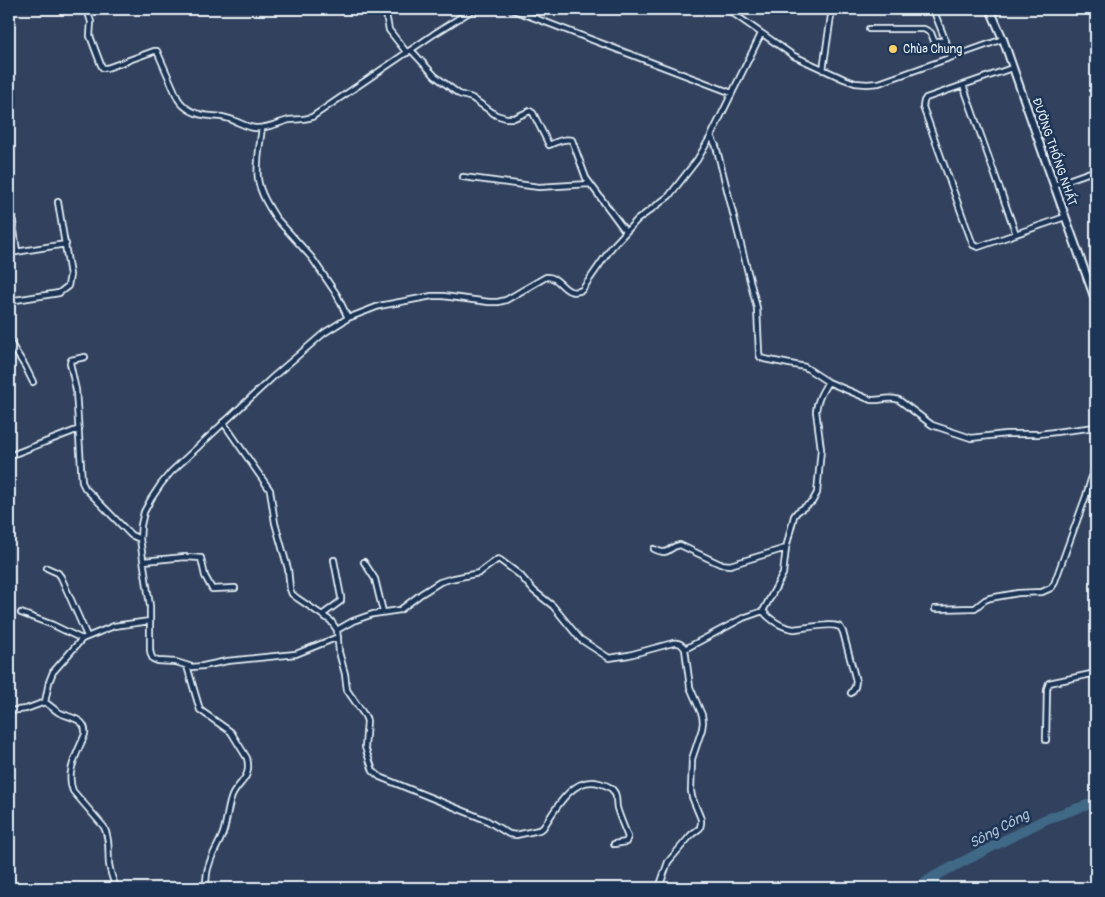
<svg xmlns="http://www.w3.org/2000/svg" width="1105" height="897" viewBox="0 0 1105 897" font-family="Pangolin,sans-serif">
<rect width="100%" height="100%" fill="#32425e"/>
<filter id="ink" filterUnits="userSpaceOnUse"><feTurbulence type="fractalNoise" baseFrequency=".02" numOctaves="2"/><feDisplacementMap in="SourceGraphic" scale="10" xChannelSelector="R" yChannelSelector="G"/><feConvolveMatrix kernelMatrix="1 2 1 2 8 2 1 2 1" color-interpolation-filters="sRGB"/></filter>
<g filter="url(#ink)">
<g fill="none" stroke-linecap="round" stroke-linejoin="round">
<path stroke="#406887" stroke-width="10" d="M933,877L939,888
M917,888L933,877L1046,819L1096,802"/>
<g stroke="#e8f1f8" stroke-width="8">
<path id="street" d="M87,9L91,22L90,36L101,65L103,68H107L154,51H157L178,99C186,111 197,115 211,116C216,117 221,116 226,118C236,120 245,127 255,128C266,129 278,123 289,120C297,119 304,120 312,117L434,34L474,9
M385,9L389,30L407,53
M511,9L732,93
M727,9L794,56L844,79L855,83L867,84L879,83L1003,39
M933,9L952,57
M869,29H924L931,33L934,41H946
M411,50L435,76L459,94L472,98L496,115L506,118H514L530,111L533,113L549,145C556,142 564,138 572,140L586,178L626,232
M1012,68L926,98L924,101L923,107L973,245L978,247L1065,217
M823,70L832,9
M963,85L1016,234
M262,128C260,143 256,164 258,179C260,193 269,207 276,218L312,258L337,295L348,318
M711,136L716,146L757,308L759,353L760,357L764,359L805,367L828,382L871,400C881,401 889,396 899,400L932,425L971,438L1006,434H1039L1096,427
M463,177L539,187L590,184
M1054,185L1096,170
M9,193L17,252
M9,253L66,244
M9,301L59,293L68,286L70,275L58,202
M9,341L25,366L33,382
M85,357L71,360L70,363L76,390L82,482L85,488L131,535L140,539
M223,422L270,490L275,523L288,569L290,589L292,594L297,598L331,621L337,630L339,652L345,674L347,690L365,716L367,721L365,747L373,771L380,777L486,820L509,834L516,835L539,830L543,828C555,810 572,776 599,783C605,785 611,786 615,793C617,798 616,803 617,808C620,818 624,827 628,837L626,842L614,844
M9,456L79,429
M654,549C671,557 666,547 680,545L720,564L730,565L786,548
M144,561L185,557L201,558L205,576L212,589L235,588
M364,562L375,579L383,612
M47,568L58,573L61,577L87,636
M935,609L975,608L985,600L990,598L1018,593L1042,592L1051,588L1054,584L1086,496L1096,463
M763,611C770,620 783,628 794,629C804,628 829,623 837,626C841,627 841,628 843,632L856,681L855,687L851,693
M21,613L53,625L82,639
M322,615L341,601V597L334,560
M337,630L353,621L373,614L400,610L421,594L440,582L450,579L479,573L498,559L500,560L520,575L534,591L553,606L580,639L609,658L629,655L673,643C679,642 682,644 685,649L690,687L702,715L703,722L702,729L692,759L691,791L692,797L701,819V823L700,828L691,835L668,862L660,885
M338,637L296,654L227,661L203,666L192,667L176,662L158,661L153,659L151,655L150,650V606L140,539L141,525L144,512L151,499L161,484L171,472L273,377L324,333L348,318L379,306L432,296H443L489,302H498L506,300L546,277C562,276 563,298 582,290L612,247L637,220L669,196L697,160L711,136L761,34
M685,649L743,618L763,611L783,574L786,548L794,516L797,512L812,502L817,493L821,449L816,411C817,400 822,392 828,382
M187,666L200,710L231,732L247,758C252,779 239,781 232,796C228,806 227,819 224,830C221,842 212,853 209,865C206,872 206,881 206,888
M45,702C49,705 54,709 58,712C69,718 87,718 85,734C78,752 65,772 73,791L104,827C110,839 108,851 109,864C110,872 113,880 116,888
M9,711L26,709L45,702L49,682L53,672L82,639L114,626L150,621
M1046,740L1047,689L1049,683L1096,673"/>
</g>
<g stroke="#e8f1f8" stroke-width="10">
<path id="secondary" d="M990,9L1003,39L1054,185L1096,302"/>
</g>
<use href="#street" stroke="#1d3557" stroke-width="4.5"/>
<use href="#secondary" stroke="#1d3557" stroke-width="6"/>
</g>
</g>
<circle fill="#ffd166" stroke="#1d3557" stroke-width="2" cx="893" cy="49" r="5"/>
<g text-anchor="middle" dominant-baseline="central" stroke-width="5" stroke-linejoin="round" paint-order="stroke">
<g font-size="12" fill="#e8f1f8" stroke="#1d3557" text-anchor="start">
<text x="903" y="49">Chùa Chung</text>
</g>
<g font-size="12" fill="#e8f1f8" stroke="#1d3557">
<text transform="translate(1054 152) rotate(71)">ĐƯỜNG THỐNG NHẤT</text>
</g>
<g font-size="14" font-style="italic" fill="#adc1d0" stroke="#1d3557">
<text transform="translate(999 829) rotate(-28)">Sông Công</text>
</g>
</g>
<rect width="1105" height="897" fill="none" stroke="#1d3557" stroke-width="30"/>
<rect x="15" y="15" width="1075" height="867" fill="none" stroke="#e8f1f8" stroke-width="2" filter="url(#ink)"/>
</svg>
